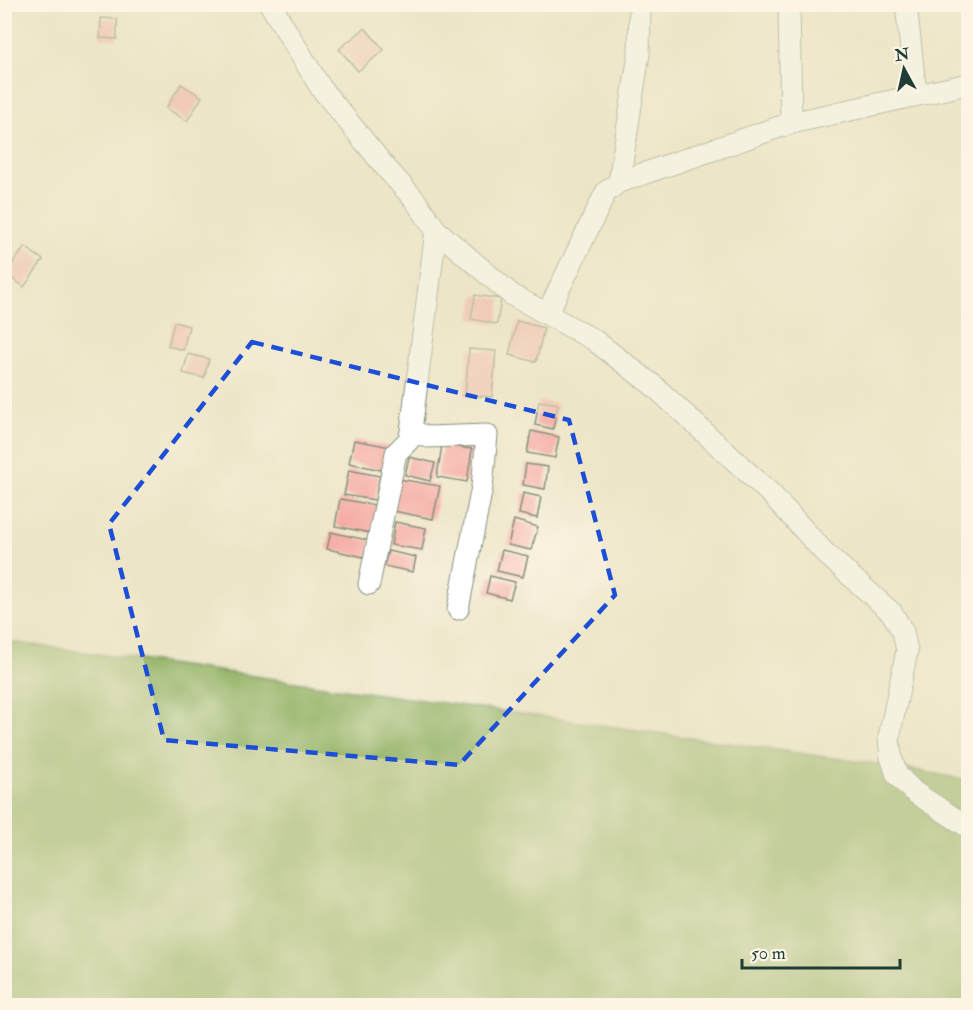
<svg xmlns="http://www.w3.org/2000/svg" width="973" height="1010" viewBox="0 0 973 1010" font-family="'IM FELL Double Pica',serif">
<rect width="100%" height="100%" fill="#fcf5e5"/>
<filter id="ink" filterUnits="userSpaceOnUse"><feTurbulence type="fractalNoise" baseFrequency=".0167" numOctaves="2"/><feDisplacementMap in="SourceGraphic" scale="12" xChannelSelector="R" yChannelSelector="G"/><feConvolveMatrix kernelMatrix="1 2 1 2 8 2 1 2 1" color-interpolation-filters="sRGB"/></filter>
<filter id="wash" filterUnits="userSpaceOnUse"><feTurbulence type="fractalNoise" baseFrequency=".008" numOctaves="4" result="noise"/><feDisplacementMap in="SourceGraphic" scale="24" xChannelSelector="R" yChannelSelector="G"/><feGaussianBlur stdDeviation="1.35" result="paint"/><feColorMatrix in="noise" values="0 0 0 0 0 0 0 0 0 0 0 0 0 0 0 0 0 1.4 0 .05"/><feComposite in="paint" operator="in"/></filter>
<g filter="url(#wash)">
<rect width="100%" height="100%" fill="#ece5c7"/>
<path fill="#92b265" stroke="#58784c" stroke-width="1.5" d="M5,641L898,767L968,780V1005L5,1006Z"/>
<g id="blocks">
<path fill="#f5aba4" d="M101,18L117,19V39L100,38Z
M365,28L384,50L358,71L339,49Z
M181,84L202,97L187,121L166,108Z
M25,247L43,260L24,287L5,273Z
M475,295L501,299L497,324L471,319Z
M517,321L544,328L536,362L509,355Z
M174,322L189,326L183,350L168,346Z
M469,349L496,351L492,397L465,395Z
M188,354L209,359L204,378L183,373Z
M539,401L558,404L553,429L535,425Z
M531,431L559,437L555,458L527,453Z
M354,440L391,447L386,471L349,463Z
M442,445L472,449L467,482L437,477Z
M409,457L435,463L430,481L405,475Z
M526,464L548,467L545,489L523,485Z
M349,470L380,476L375,500L344,495Z
M399,479L440,486L433,519L393,511Z
M523,493L541,497L537,518L519,514Z
M340,499L381,506L376,534L335,526Z
M514,520L538,527L531,550L508,545Z
M395,522L426,528L422,550L391,545Z
M331,532L371,541L368,558L327,549Z
M502,550L528,556L523,577L497,571Z
M388,551L416,557L413,572L384,566Z
M490,576L515,582L510,599L486,593Z"/>
</g>
</g>
<g filter="url(#ink)">
<use href="#blocks" fill-opacity="0" stroke="#86917e" stroke-width="1.5"/>
<g fill="none" stroke-linecap="round" stroke-linejoin="round">
<g stroke="#86917e" stroke-width="23">
<path id="street" d="M270,4L321,88L386,168L415,200L436,230L512,295L594,340L654,386L771,494L825,553L892,613L903,632L907,651L889,737L891,757L897,775L914,792L968,827
M789,4L791,123
M906,4L916,95
M619,182L639,54L640,4
M547,314L606,192L619,182L791,123L968,84
M411,431L428,437L487,435L482,487L458,609
M369,584L396,453L409,440L411,431L436,230"/>
</g>
<use href="#street" stroke="#fff" stroke-width="21"/>
</g>
</g>
<path d="M0 0H973V1010H0ZM252,342L569,420L615,595L459,765L164,740L109,524Z" fill="#ece5c7" fill-opacity=".55" fill-rule="evenodd"/>
<path fill="none" stroke="#1d4ed8" stroke-width="4.5" stroke-dasharray="12 8" stroke-linejoin="round" d="M252,342L569,420L615,595L459,765L164,740L109,524Z"/>
<rect width="973" height="1010" fill="none" stroke="#fcf5e5" stroke-width="24"/>
<g transform="translate(904 69) rotate(352)" stroke="#fcf5e5" stroke-width="4.5" paint-order="stroke">
<path d="M0-4.5L10 22L0 15L-10 22Z" fill="#1f3d34"/>
<text y="-9" font-size="16" font-weight="bold" text-anchor="middle" fill="#1f3d34">N</text>
</g>
<path d="M742 959v9h158v-9" fill="none" stroke="#1f3d34" stroke-width="3"/>
<text x="751" y="959" font-size="18" fill="#1f3d34" stroke="#fcf5e5" stroke-width="4.5" paint-order="stroke">50 m</text>
</svg>
